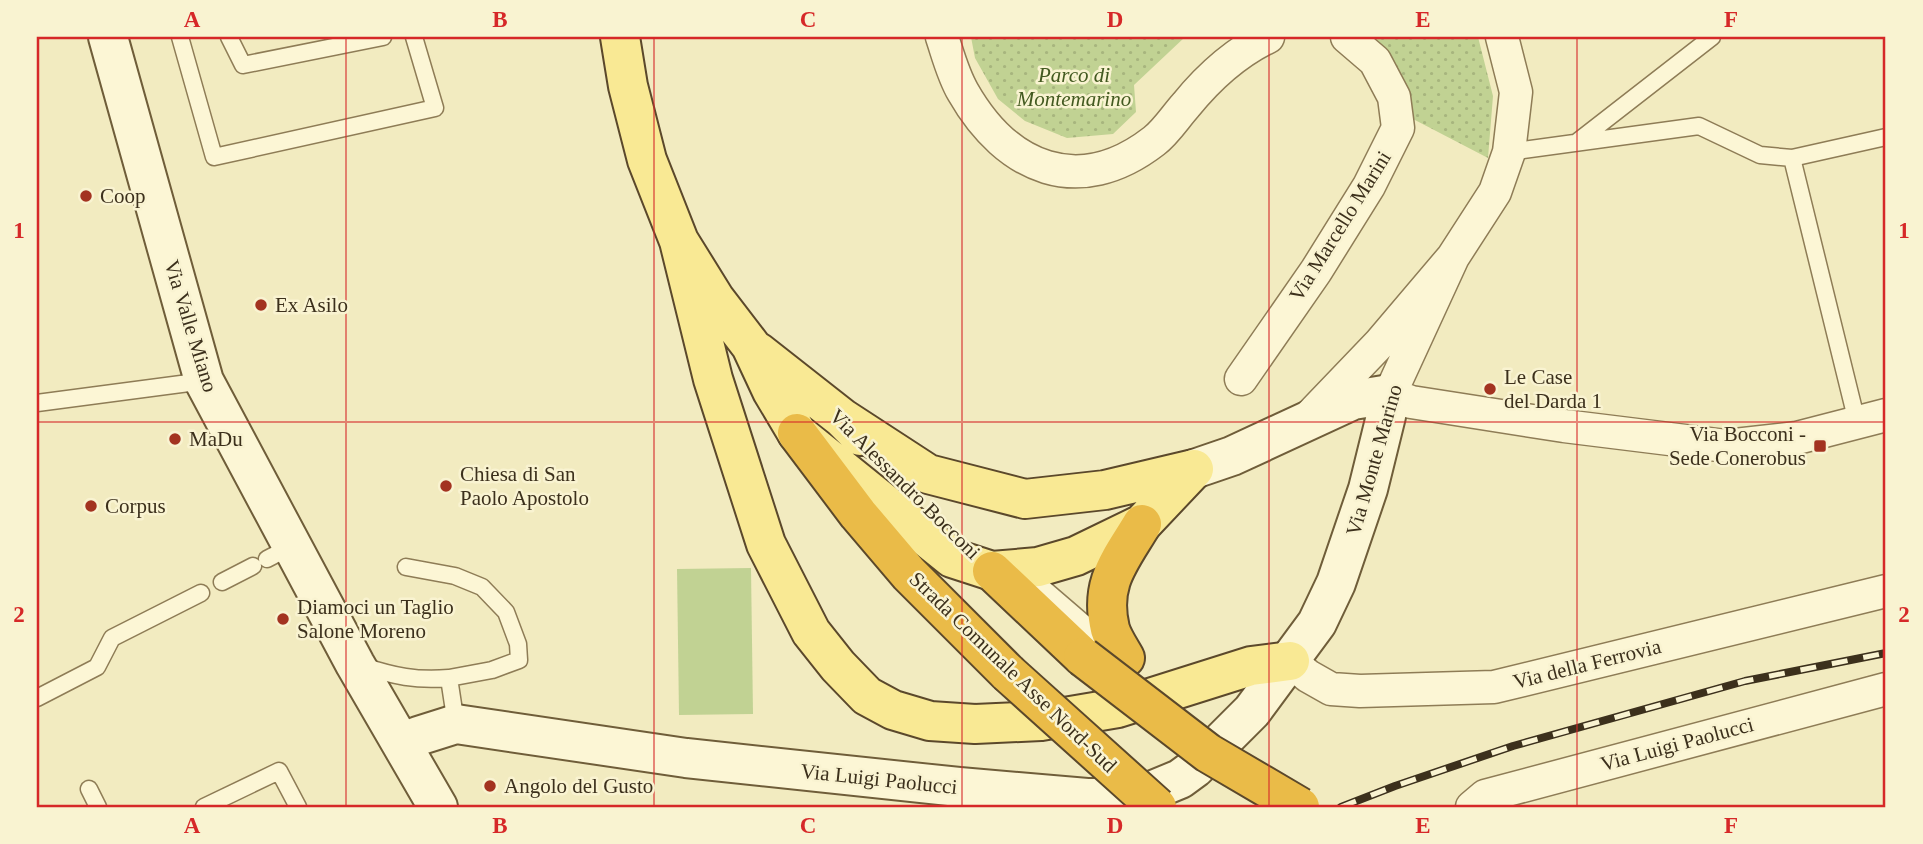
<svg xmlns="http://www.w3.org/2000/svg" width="1923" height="844" viewBox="0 0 1923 844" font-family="'Times New Roman',serif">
<defs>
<pattern id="green-dots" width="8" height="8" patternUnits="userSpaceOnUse" patternTransform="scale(1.75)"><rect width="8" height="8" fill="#c1d293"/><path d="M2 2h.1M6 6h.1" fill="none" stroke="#a7b57e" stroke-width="1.8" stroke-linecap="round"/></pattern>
</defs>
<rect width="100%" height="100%" fill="#f2ebc0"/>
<path fill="url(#green-dots)" d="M971,37H1185L1134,85L1136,112L1113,134L1067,138L1025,121L998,99L975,58Z
M1365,37H1478L1493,96L1488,158L1413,119Z"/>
<path fill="#c1d293" d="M751,568L753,714L679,715L677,569Z"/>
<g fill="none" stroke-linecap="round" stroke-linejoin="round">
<g stroke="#8e7c56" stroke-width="19">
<path id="lane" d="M180,37L214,157L435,108L414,37
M229,37L243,65L383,37
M1577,142L1712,37
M1509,152L1699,126L1760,155L1792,158L1886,137
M1792,158L1857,422
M37,403L204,381
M267,559L292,546
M406,567L455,576L482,587L506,612L518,644L519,660L492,670L449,678L456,724
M1024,578L1034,580L1105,641
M222,582L253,566
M363,666C394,676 416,681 449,678
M37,698L97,667L112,638L201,593
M89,789L98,807
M204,807L279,771L298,807"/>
</g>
<g stroke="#8e7c56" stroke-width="35">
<path id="street" d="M942,37C948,55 953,75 963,92C1007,169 1079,199 1154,141C1166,132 1176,116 1186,105C1208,78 1237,52 1268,37
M1453,257L1390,394L1411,402L1564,426L1726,446L1797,438L1886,415
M1241,379L1316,271L1369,186L1398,128L1394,97L1375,61L1347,37
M1311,415L1380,343L1453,257L1495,192L1509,152L1516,92L1502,37
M1290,661L1308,676L1331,689L1360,691L1494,687L1886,591
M1472,807L1485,796L1886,689"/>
</g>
<g stroke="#6f5d39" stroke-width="42">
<path id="secondary" d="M108,37L204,381L355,664L438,807
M404,747L418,736L456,724L686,758L959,787L1087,798H1134L1180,779L1195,768L1252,711L1317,623L1336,583L1368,489L1386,416L1390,394L1353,400L1232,456L1194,469"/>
</g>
<g stroke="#5b482b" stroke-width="42">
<path id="primary" d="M620,37L628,86L647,160L679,241L715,299L751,346L772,391L797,433L952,558L992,571L1038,567L1076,556L1142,524L1194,469
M679,241L713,379L766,544L811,632L838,666L867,696L893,710L930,721L975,724L1041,721L1118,708L1251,666L1290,661
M758,352L842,418L860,436
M842,418L928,474L1025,499L1105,490L1194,469"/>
</g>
<g stroke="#5b482b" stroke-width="42">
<path id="highway" d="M797,433L858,514L909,574L1008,673
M992,571L1083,657
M1125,658C1120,649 1113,639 1110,629C1099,583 1120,561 1142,524"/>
</g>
<use href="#lane" stroke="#fcf6d5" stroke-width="16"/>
<use href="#street" stroke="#fcf6d5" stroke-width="32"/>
<use href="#secondary" stroke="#fcf6d5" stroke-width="38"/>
<use href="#primary" stroke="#f9e994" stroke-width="38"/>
<use href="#highway" stroke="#eabb48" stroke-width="38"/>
<g stroke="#3c301c" stroke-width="8">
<path id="rail" d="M1341,807L1395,786L1513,746L1745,681L1886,653"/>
</g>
<use href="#rail" stroke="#f9f3d1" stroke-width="5" stroke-dasharray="16" stroke-linecap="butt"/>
<g stroke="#5b482b" stroke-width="42" stroke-linecap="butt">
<path id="highway-bridge" d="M1083,657L1208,753L1300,807
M1008,673L1157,807"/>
</g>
<use href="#highway-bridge" stroke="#eabb48" stroke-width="38"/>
</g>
<path fill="none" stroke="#d62828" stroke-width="2" stroke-opacity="0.55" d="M346,37V807M654,37V807M962,37V807M1269,37V807M1577,37V807M37,422H1886"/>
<g fill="#a33320" stroke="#f9f3d1" stroke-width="2.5">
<circle cx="86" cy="196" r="7"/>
<circle cx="261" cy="305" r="7"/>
<circle cx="1490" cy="389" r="7"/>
<circle cx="175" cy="439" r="7"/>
<rect x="1813" y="439" width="14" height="14" rx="3.5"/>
<circle cx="446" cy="486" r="7"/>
<circle cx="91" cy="506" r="7"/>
<circle cx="283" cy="619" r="7"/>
<circle cx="490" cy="786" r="7"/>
</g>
<g text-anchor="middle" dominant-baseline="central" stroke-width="5" stroke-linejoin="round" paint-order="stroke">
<g font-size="21" font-style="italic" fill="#435a20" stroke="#f9f3d1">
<text x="1074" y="75">Parco di<tspan x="1074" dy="24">Montemarino</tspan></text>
</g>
<g font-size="21" fill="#3c301c" stroke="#f9f3d1" text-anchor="start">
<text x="100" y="196">Coop</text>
<text x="275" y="305">Ex Asilo</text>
<text x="1504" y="377">Le Case<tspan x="1504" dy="24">del Darda 1</tspan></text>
<text x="1806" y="434" text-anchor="end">Via Bocconi -<tspan x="1806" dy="24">Sede Conerobus</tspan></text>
<text x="189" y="439">MaDu</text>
<text x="460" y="474">Chiesa di San<tspan x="460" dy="24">Paolo Apostolo</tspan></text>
<text x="105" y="506">Corpus</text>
<text x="297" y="607">Diamoci un Taglio<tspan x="297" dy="24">Salone Moreno</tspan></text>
<text x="504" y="786">Angolo del Gusto</text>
</g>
<g font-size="21" fill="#3c301c" stroke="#f9f3d1">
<text transform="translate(1340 226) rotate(-58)">Via Marcello Marini</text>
<text transform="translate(191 326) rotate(73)">Via Valle Miano</text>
<text transform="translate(1374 460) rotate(-74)">Via Monte Marino</text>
<text transform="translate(905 484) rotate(45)">Via Alessandro Bocconi</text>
<text transform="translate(1587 664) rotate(-14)">Via della Ferrovia</text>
<text transform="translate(1013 672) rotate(44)">Strada Comunale Asse Nord-Sud</text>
<text transform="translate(1677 744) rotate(-15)">Via Luigi Paolucci</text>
<text transform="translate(879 779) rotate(6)">Via Luigi Paolucci</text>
</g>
</g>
<rect width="1923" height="844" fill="none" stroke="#f9f3d1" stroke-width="77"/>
<rect x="38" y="38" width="1846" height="768" fill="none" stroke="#d62828" stroke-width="2.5"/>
<g font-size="23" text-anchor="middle" font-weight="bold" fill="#d62828">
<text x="192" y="27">A</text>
<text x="500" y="27">B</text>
<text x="808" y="27">C</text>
<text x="1115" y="27">D</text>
<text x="1423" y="27">E</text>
<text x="1731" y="27">F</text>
<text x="19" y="238">1</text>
<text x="1904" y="238">1</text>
<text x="19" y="622">2</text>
<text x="1904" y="622">2</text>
<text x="192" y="833">A</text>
<text x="500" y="833">B</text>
<text x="808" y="833">C</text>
<text x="1115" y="833">D</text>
<text x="1423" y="833">E</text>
<text x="1731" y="833">F</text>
</g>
</svg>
